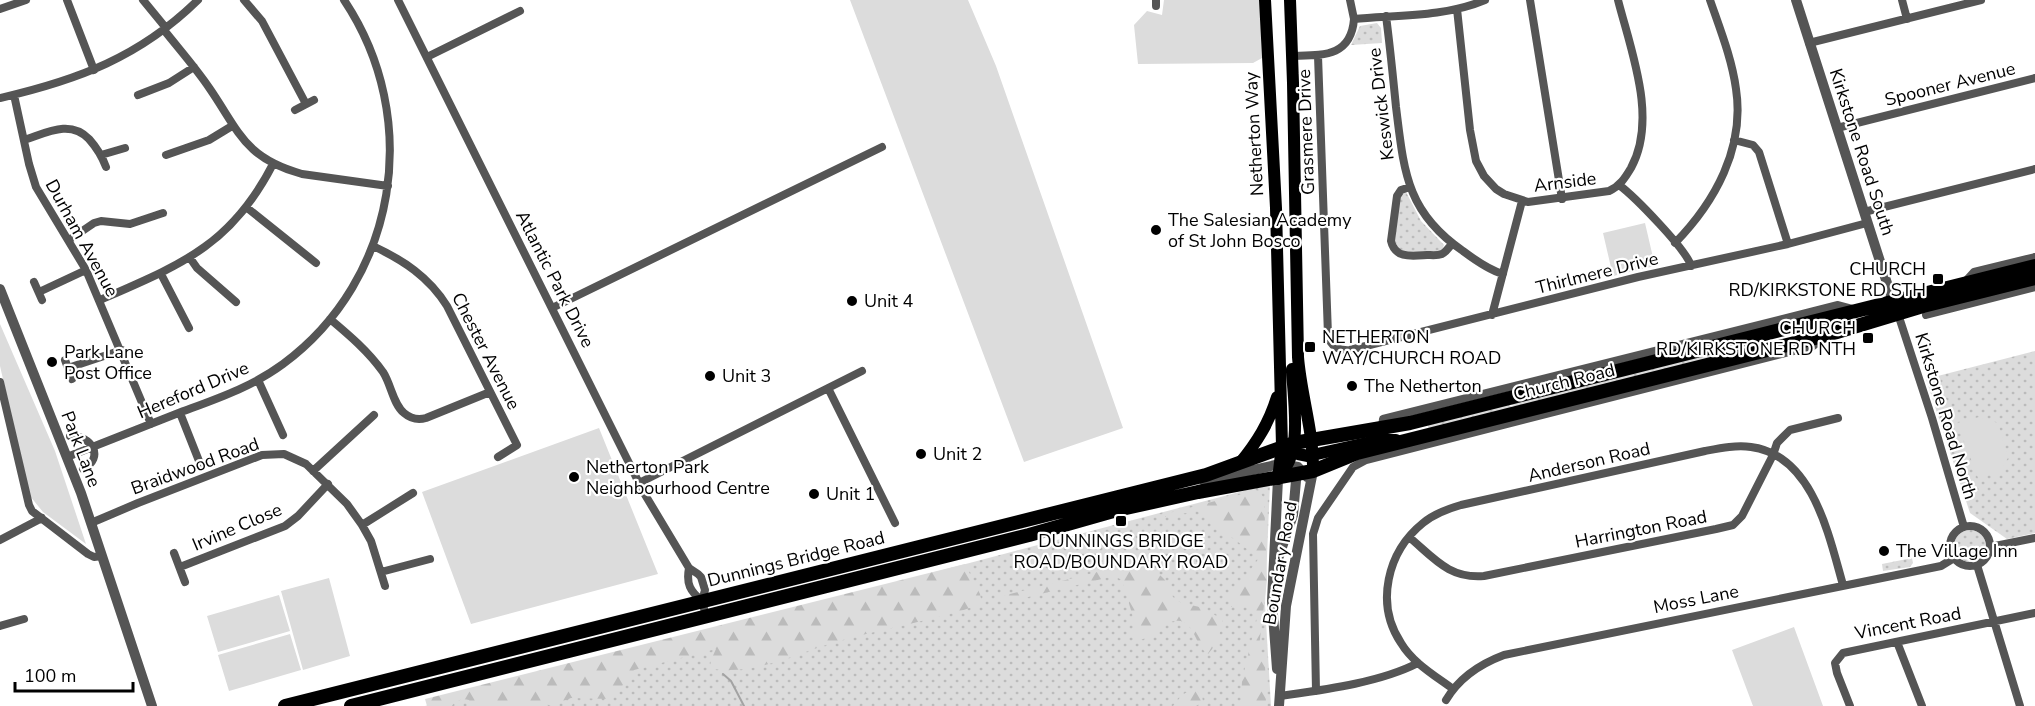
<svg xmlns="http://www.w3.org/2000/svg" width="2035" height="706" viewBox="0 0 2035 706" font-family="'Nunito Sans',sans-serif">
<defs>
<pattern id="grass-dots" width="8" height="8" patternUnits="userSpaceOnUse" patternTransform="scale(1.5)"><rect width="8" height="8" fill="#dcdcdc"/><path d="M2 2h.1M6 6h.1" fill="none" stroke="#bbb" stroke-width="1.8" stroke-linecap="round"/></pattern>
<pattern id="forest-firs" width="22" height="20" patternUnits="userSpaceOnUse" patternTransform="scale(1.5)"><rect width="22" height="20" fill="#dcdcdc"/><path d="M5 1l3.5 6h-7zM16 11l3.5 6h-7z" fill="#bbb"/></pattern>
</defs>
<rect width="100%" height="100%" fill="#fff"/>
<path fill="url(#grass-dots)" d="M1377,23L1381,28L1382,43L1351,45L1360,26Z
M1406,192L1421,221L1444,245L1441,252L1409,253L1398,250L1395,241L1400,194Z
M1748,342L1751,349L1518,408L1506,402Z
M2035,351V533L2007,539L1970,513L1926,379Z
M1504,403L1515,408L1429,430L1427,422Z
M1270,484L1265,604L1271,706H425Z
M1954 546a16 16 0 1 1 32 0a16 16 0 1 1-32 0Z
M1912,558L1913,563L1910,567L1883,571L1882,564Z"/>
<path fill="url(#forest-firs)" d="M1258,490L1264,498L1267,580L1259,647L1261,653L1265,659L1266,706H1241L1242,680L1258,614L1257,611L1245,607H1231V596L1259,558L1197,511L1165,517V514Z
M1116,560C1131,564 1153,566 1164,579C1169,585 1169,593 1175,599C1183,606 1193,604 1202,608C1210,611 1215,616 1223,619C1220,634 1218,643 1208,654C1193,646 1195,612 1168,623C1158,627 1147,642 1136,640L1133,630V617L1122,580L1114,576L1008,602H1002L998,597L1117,567Z
M965,564L980,594L982,604C935,620 886,628 839,641C796,653 758,675 713,669L710,667L711,660L716,649L634,670C625,678 621,692 611,699L571,698L551,706L546,704L543,706H471L469,700C463,698 455,700 452,706H427L425,699Z
M1189,691H1197L1202,695L1203,702L1196,706H1173L1182,695Z"/>
<path fill="#dcdcdc" d="M850,0H968L996,66L1123,428L1024,462Z
M1164,0H1260L1262,58L1253,63L1138,64L1134,25L1147,11L1162,15Z
M1645,223L1655,266L1613,276L1603,233Z
M0,324L55,451L86,544L43,512L30,496L0,366Z
M1979,417L1998,423L2008,458L1999,472L1978,478L1957,423Z
M599,428L658,574L471,624L422,492Z
M329,578L350,656L303,670L281,591Z
M279,595L290,631L218,652L207,616Z
M1794,627L1823,706H1753L1732,650Z
M290,634L301,670L229,691L218,655Z"/>
<g fill="none" stroke-linecap="round" stroke-linejoin="round">
<path stroke="#a3a3a3" stroke-width="2" d="M723,674L731,681L744,706"/>
<path stroke="#555" stroke-width="8" d="M67,0L94,70
M143,0L166,28
M244,0L262,21L306,104
M398,0L644,493L689,568L698,574L701,577L705,590L702,601L706,616
M1350,0L1354,19
M1530,0L1562,199
M1902,0L1907,19
M1156,6V0
M0,9L26,0
M1457,9L1470,130L1476,161L1484,176L1496,189L1504,194L1528,202L1609,191C1620,186 1625,178 1631,168C1658,119 1631,51 1618,0
M1386,16C1390,46 1393,77 1396,107C1404,171 1406,212 1463,251C1475,260 1489,270 1503,274
M164,30C179,49 196,68 210,89C240,133 245,158 302,174L388,186
M1809,43L1981,0
M1292,56C1321,55 1351,58 1354,19C1397,15 1445,17 1485,0
M1318,56L1328,335C1330,346 1339,351 1350,350L1638,277L1788,244L1867,223
M427,57L520,11
M14,95L29,164L36,187L86,270L151,424
M138,95L169,83L194,67
M0,98C78,80 140,57 198,0
M295,110L314,100
M1837,128L2035,78
M24,140C46,133 70,119 89,139C97,148 102,156 106,167
M1734,140L1753,145L1759,152L1788,244
M101,155L125,148
M166,155L209,140L232,126
M1619,185C1634,196 1687,250 1691,266
M1410,187L1401,190L1397,196L1391,241C1395,259 1412,256 1427,255C1431,255 1437,256 1442,254C1446,252 1449,247 1452,244
M246,207L316,263
M1864,212L2035,169
M69,240L94,223L101,221L130,224L163,213
M1675,243C1715,202 1745,148 1736,89C1732,59 1720,29 1710,0
M373,246C403,260 429,277 447,306L517,445L498,457
M190,258L197,268L236,302
M161,274L189,328
M34,282L42,300
M1964,283L1974,272L2035,257
M39,292L86,270
M100,300C180,265 231,246 273,164
M552,308L882,147
M1898,314L1932,418L1964,527
M1492,315L1522,201
M1926,315L2035,287
M330,319C349,335 368,351 383,372C391,384 393,404 404,413C411,419 419,420 426,418L490,392
M65,360L72,379
M68,368L122,350
M258,380L283,435
M0,382L29,505L32,511L88,554L94,557L102,556
M828,388L895,523
M180,413L201,466
M1382,428L1383,419L1838,305L1853,309
M70,436C92,435 105,458 83,469
M67,457C105,442 143,427 181,412C216,399 252,387 283,364C398,279 423,118 344,0
M313,471L374,415
M639,483L862,371
M91,523L138,503L262,455L284,454L306,464L347,504L362,525L371,541L385,586
M362,525L413,493
M1950 546a20 20 0 1 1 40 0a20 20 0 1 1-40 0Z
M1409,537C1434,558 1449,579 1484,576L1716,529L1733,525L1742,516L1773,455L1777,443L1790,430L1838,418
M0,540L42,518
M1990,547L2035,538
M174,553L185,582
M1977,565L2020,706
M180,567L285,526L298,516L328,484
M689,568C686,584 690,591 702,601
M381,572L430,559
M0,626L24,619
M1897,642L1922,706
M1453,689C1434,675 1413,663 1401,643C1375,604 1387,552 1423,523C1434,514 1447,509 1461,505L1705,451C1721,448 1736,445 1751,447C1813,455 1829,536 1843,585
M1316,691L1313,534L1318,518L1353,467L1366,460L1813,346L1821,340
M1280,696C1322,690 1379,683 1418,663
M1446,700C1459,678 1480,664 1504,655L1941,566L1954,558
M1850,706L1837,673L1835,663L1843,653L2035,613"/>
<path stroke="#555" stroke-width="10" d="M1796,0L1895,308
M0,289L81,493L152,706
M1204,481L1280,464L1298,467L1307,477
M1277,562L1293,515L1297,469
M1277,669L1272,601L1278,479
M1279,706L1286,606L1313,471"/>
<path stroke="#000" stroke-width="12" d="M1265,0L1276,208L1282,446L1278,479
M1290,0L1293,83L1298,357C1301,396 1314,432 1313,471
M1288,449L1298,454L1308,456L1380,440H1396
M1240,463C1257,442 1269,423 1277,397
M1278,476C1304,456 1293,398 1292,369"/>
<path stroke="#000" stroke-width="14" d="M285,706L1206,475L1294,443L1410,423L2035,266
M351,706L1029,535L1117,510L1198,492L1313,471L1357,453L1827,335L1923,306L2035,278"/>
</g>
<g fill="#000" stroke="#fff" stroke-width="2">
<circle cx="1156" cy="230" r="6"/>
<rect x="1932" y="273" width="12" height="12" rx="3"/>
<circle cx="852" cy="301" r="6"/>
<rect x="1862" y="332" width="12" height="12" rx="3"/>
<rect x="1304" y="341" width="12" height="12" rx="3"/>
<circle cx="52" cy="362" r="6"/>
<circle cx="710" cy="376" r="6"/>
<circle cx="1352" cy="386" r="6"/>
<circle cx="921" cy="454" r="6"/>
<circle cx="574" cy="477" r="6"/>
<circle cx="814" cy="494" r="6"/>
<rect x="1115" y="515" width="12" height="12" rx="3"/>
<circle cx="1884" cy="551" r="6"/>
</g>
<g text-anchor="middle" dominant-baseline="central" stroke-width="4.5" stroke-linejoin="round" paint-order="stroke">
<g font-size="18" fill="#000" stroke="#fff">
<text transform="translate(1950 84) rotate(-14)">Spooner Avenue</text>
<text transform="translate(1381 104) rotate(-97)">Keswick Drive</text>
<text transform="translate(1306 132) rotate(-92)">Grasmere Drive</text>
<text transform="translate(1254 134) rotate(-93)">Netherton Way</text>
<text transform="translate(1862 152) rotate(72)">Kirkstone Road South</text>
<text transform="translate(1565 182) rotate(-7)">Arnside</text>
<text transform="translate(82 238) rotate(61)">Durham Avenue</text>
<text transform="translate(1597 273) rotate(-14)">Thirlmere Drive</text>
<text transform="translate(555 279) rotate(63)">Atlantic Park Drive</text>
<text transform="translate(486 351) rotate(63)">Chester Avenue</text>
<text transform="translate(1564 382) rotate(-14)">Church Road</text>
<text transform="translate(193 390) rotate(-23)">Hereford Drive</text>
<text transform="translate(1946 416) rotate(73)">Kirkstone Road North</text>
<text transform="translate(81 449) rotate(69)">Park Lane</text>
<text transform="translate(1589 462) rotate(-13)">Anderson Road</text>
<text transform="translate(195 466) rotate(-20)">Braidwood Road</text>
<text transform="translate(237 527) rotate(-23)">Irvine Close</text>
<text transform="translate(1641 529) rotate(-11)">Harrington Road</text>
<text transform="translate(796 559) rotate(-14)">Dunnings Bridge Road</text>
<text transform="translate(1280 563) rotate(-80)">Boundary Road</text>
<text transform="translate(1696 599) rotate(-11)">Moss Lane</text>
<text transform="translate(1908 623) rotate(-11)">Vincent Road</text>
</g>
<g font-size="18" fill="#000" stroke="#fff" text-anchor="start">
<text x="1168" y="220">The Salesian Academy<tspan x="1168" dy="21">of St John Bosco</tspan></text>
<text x="1926" y="269" text-anchor="end">CHURCH<tspan x="1926" dy="21">RD/KIRKSTONE RD STH</tspan></text>
<text x="864" y="301">Unit 4</text>
<text x="1856" y="328" text-anchor="end">CHURCH<tspan x="1856" dy="21">RD/KIRKSTONE RD NTH</tspan></text>
<text x="1322" y="337">NETHERTON<tspan x="1322" dy="21">WAY/CHURCH ROAD</tspan></text>
<text x="64" y="352">Park Lane<tspan x="64" dy="21">Post Office</tspan></text>
<text x="722" y="376">Unit 3</text>
<text x="1364" y="386">The Netherton</text>
<text x="933" y="454">Unit 2</text>
<text x="586" y="467">Netherton Park<tspan x="586" dy="21">Neighbourhood Centre</tspan></text>
<text x="826" y="494">Unit 1</text>
<text x="1121" y="541" text-anchor="middle">DUNNINGS BRIDGE<tspan x="1121" dy="21">ROAD/BOUNDARY ROAD</tspan></text>
<text x="1896" y="551">The Village Inn</text>
</g>
</g>
<path d="M15 682v9h118v-9" fill="none" stroke="#000000" stroke-width="3"/>
<text x="24" y="682" font-size="18" fill="#000000" stroke="#ffffff" stroke-width="4.5" paint-order="stroke">100 m</text>
</svg>
